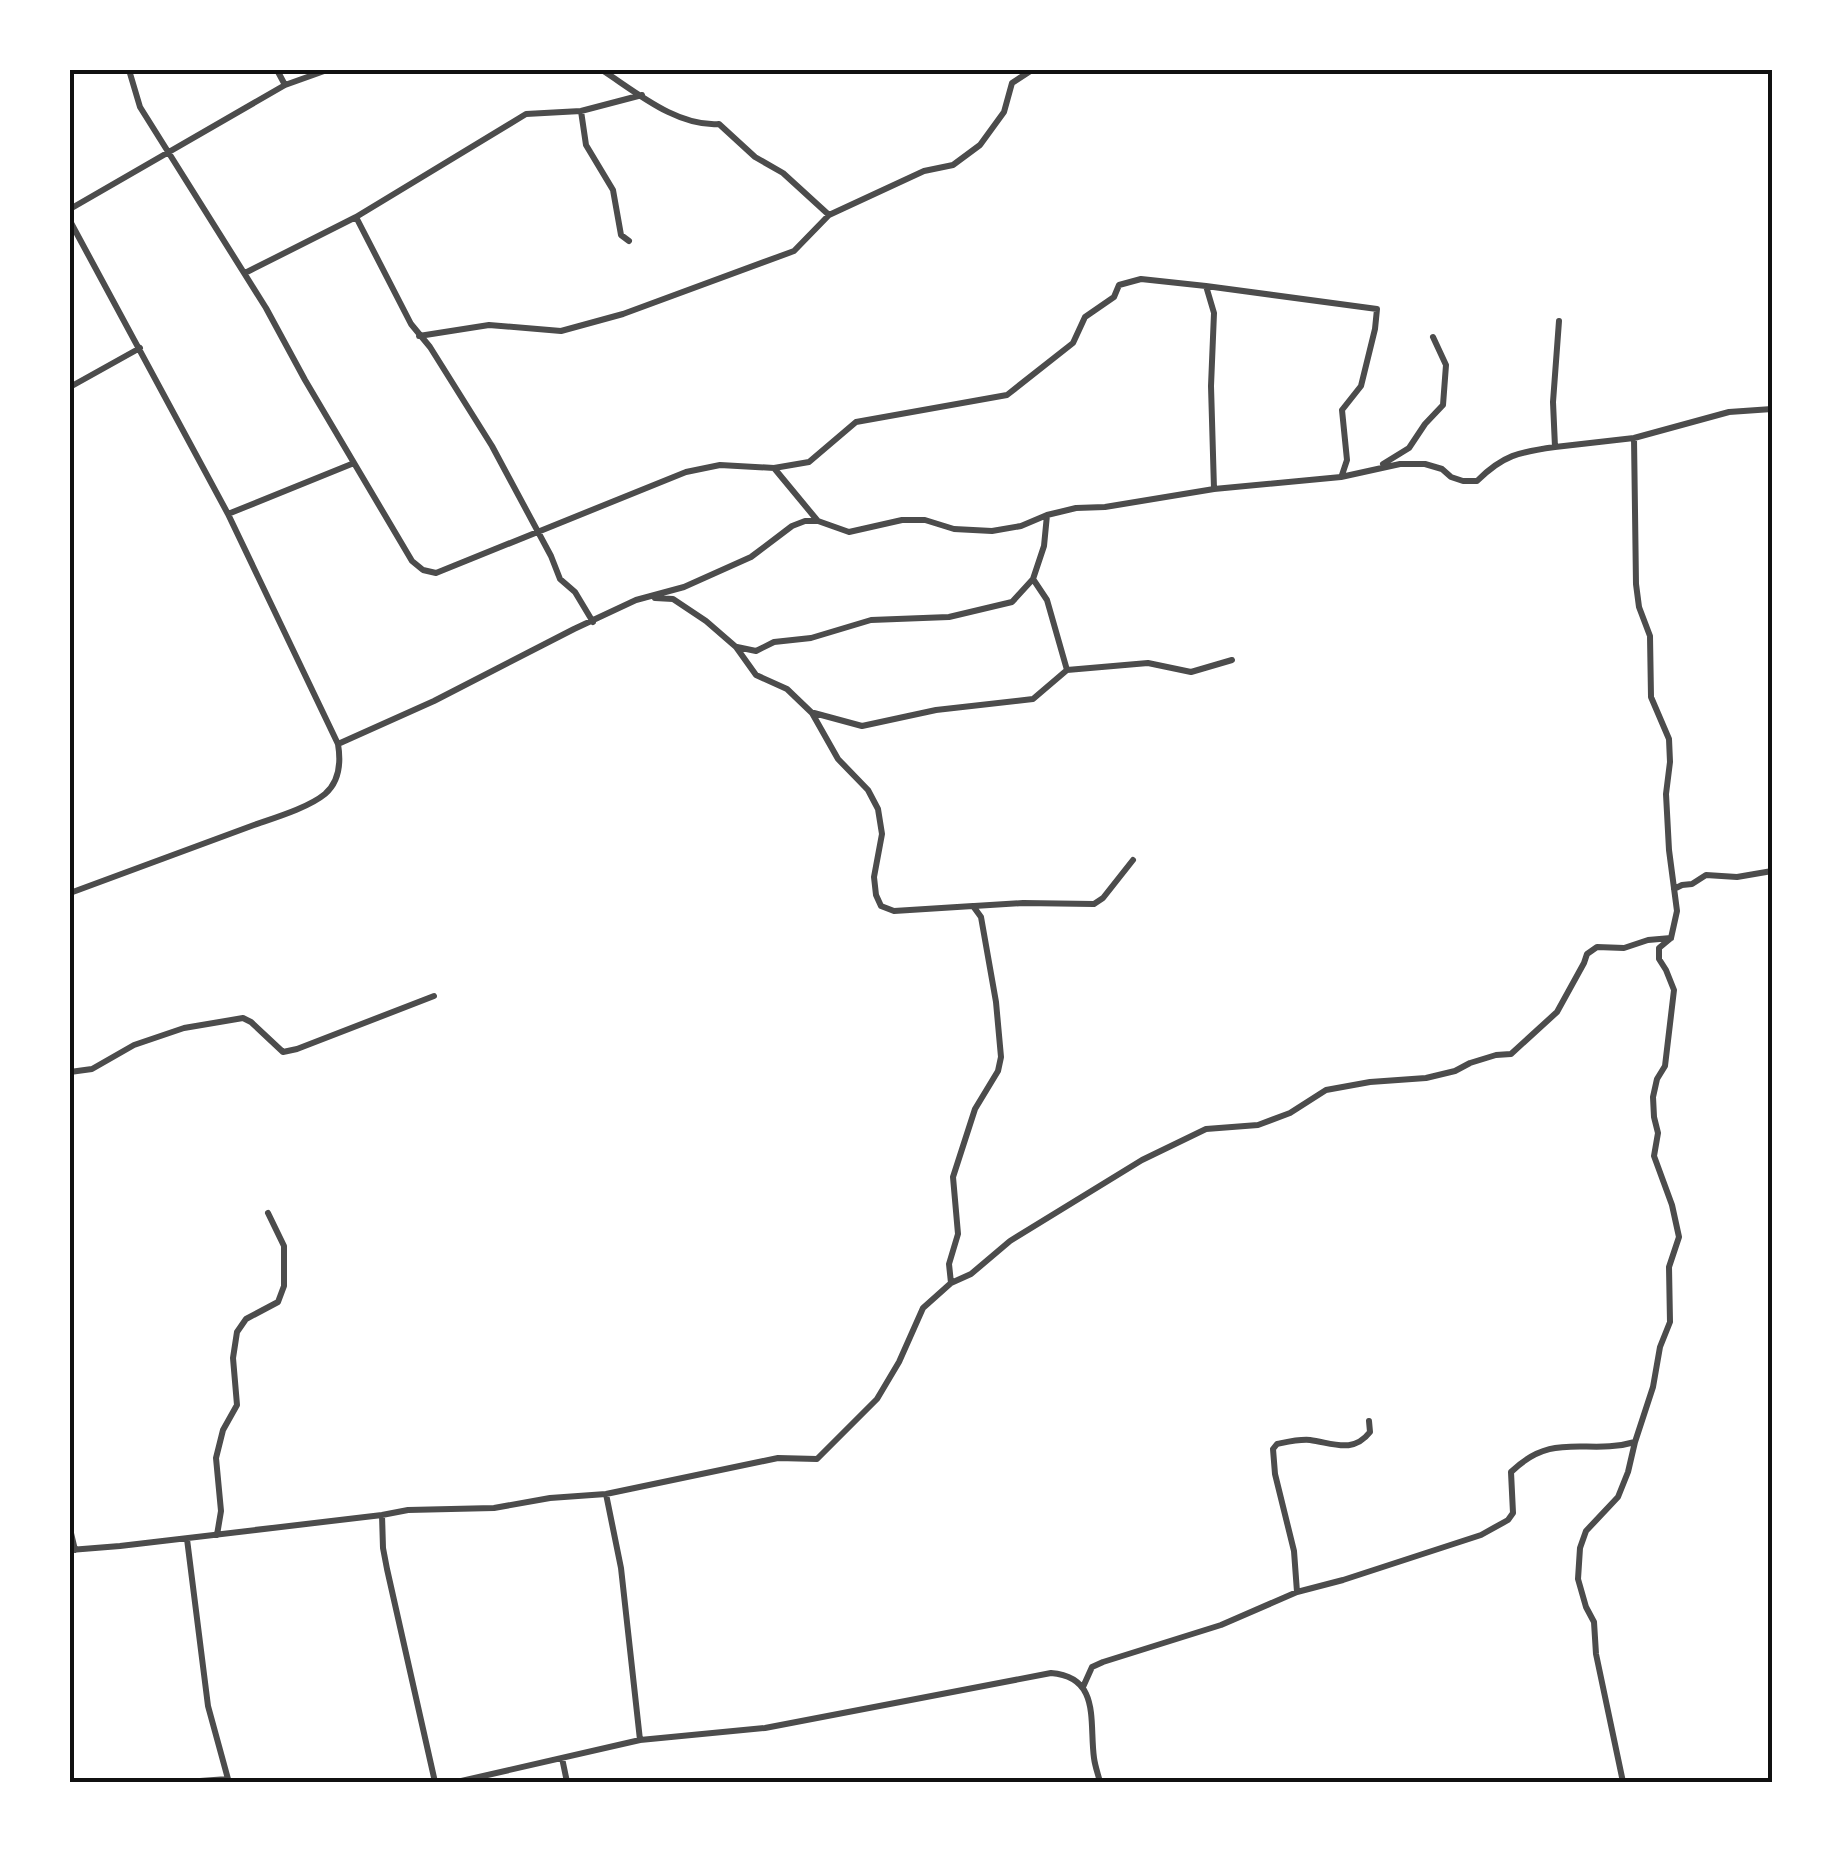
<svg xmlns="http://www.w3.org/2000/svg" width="1842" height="1852" viewBox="0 0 1842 1852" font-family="'Source Sans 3',sans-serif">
<rect width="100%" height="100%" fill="#fff"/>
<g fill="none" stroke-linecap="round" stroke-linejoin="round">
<path stroke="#4c4c4c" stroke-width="6" d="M129,70L140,107L266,308L305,380L412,561L423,570L436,573L686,472L720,465L774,468L817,520
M277,70L285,85
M602,70C636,92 677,127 719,124L755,157L783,173L829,215
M581,111L586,145L613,190L621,235L629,241
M70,209L285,85L327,70
M356,217L411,324L430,347L492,446L551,556L560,579L575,592L593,622
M70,221L228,514L338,744
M245,273L356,217L526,114L581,111L642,95
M1206,286L1377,309L1375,329L1361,386L1342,410L1347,460L1342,475
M419,336L489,325L561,331L623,314L794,251L829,215L924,171L953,165L980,145L1004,112L1012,83L1032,70
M70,387L140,348
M1555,447L1634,438L1729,412L1772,409
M1383,464L1409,448L1425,424L1443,405L1446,365L1433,337
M774,468L809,462L856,422L1007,395L1073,343L1085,317L1114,297L1119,285L1141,279L1206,286L1214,313L1211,386L1214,489
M228,514L354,463
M1033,579L1047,600L1067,670
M655,598L673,599L706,621L736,647L756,675L787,689L812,713L838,759L868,790L878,809L882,834L874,877L876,895L881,906L894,911L973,906L981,917L996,1002L1001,1057L998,1071L975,1109L953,1177L958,1234L949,1264L951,1283
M737,647L756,651L774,642L811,638L871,620L949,617L1012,602L1033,579L1044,546L1047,515
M814,713L862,726L936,710L1033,699L1067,670L1148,663L1191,672L1232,660
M1674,889L1682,885L1692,884L1706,875L1737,877L1772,871
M70,893C131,870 193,848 254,825C274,818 308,808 325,794C340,781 341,762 338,744L434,701L574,629L636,600L684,587L751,557L792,526L805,521H818L849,532L902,520H925L954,529L992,531L1021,526L1047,515L1076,508L1105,507L1214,489L1341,477L1400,464H1425L1442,469L1451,477L1463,481H1477C1503,455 1519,452 1555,447L1553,402L1559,321
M974,906L1023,903L1094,904L1103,898L1133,860
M70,1072L92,1069L134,1045L184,1028L243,1018L251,1022L283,1052L297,1049L434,996
M606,1494L621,1568L640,1740L765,1728L1051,1673C1101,1677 1089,1722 1094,1758C1095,1766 1098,1774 1100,1782
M382,1515L383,1548L387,1569L435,1782
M70,1529L75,1550
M217,1535L221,1511L216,1458L223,1430L237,1405L233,1358L237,1332L246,1319L278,1302L284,1286V1246L268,1213
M70,1550L120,1546L382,1515L408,1510L494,1508L550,1498L606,1494L778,1458L817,1459L877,1399L899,1362L923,1308L951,1283L971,1274L1010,1241L1142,1160L1206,1129L1258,1125L1290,1113L1326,1090L1370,1082L1426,1078L1455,1071L1470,1063L1496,1055L1511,1054L1557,1012L1584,963L1587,954L1597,947L1624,948L1648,940L1671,938
M1297,1592L1294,1551L1275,1474L1273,1449L1277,1444C1287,1442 1299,1439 1310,1440C1333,1443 1353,1454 1370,1432L1369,1421
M1083,1687L1092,1667L1103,1662L1221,1625L1297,1592L1343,1580L1481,1535L1508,1520L1513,1513L1511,1472C1554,1430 1587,1456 1635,1442
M562,1758L567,1782
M186,1782L228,1779L208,1706L187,1539
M457,1782L640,1740
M1623,1782L1596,1654L1594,1622L1586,1607L1578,1579L1580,1548L1586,1531L1618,1497L1628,1472L1635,1442L1653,1387L1660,1347L1670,1322L1669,1267L1679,1237L1672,1205L1654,1156L1658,1133L1654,1117L1653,1097L1657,1079L1665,1066L1674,990L1666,970L1659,959V948L1671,938L1677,911L1669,850L1666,794L1670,762L1669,739L1651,697L1650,636L1639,607L1636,584L1634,438"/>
</g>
<rect width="1842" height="1852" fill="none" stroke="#ffffff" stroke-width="145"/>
<rect x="72" y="72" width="1698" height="1708" fill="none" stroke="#111" stroke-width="4"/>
</svg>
